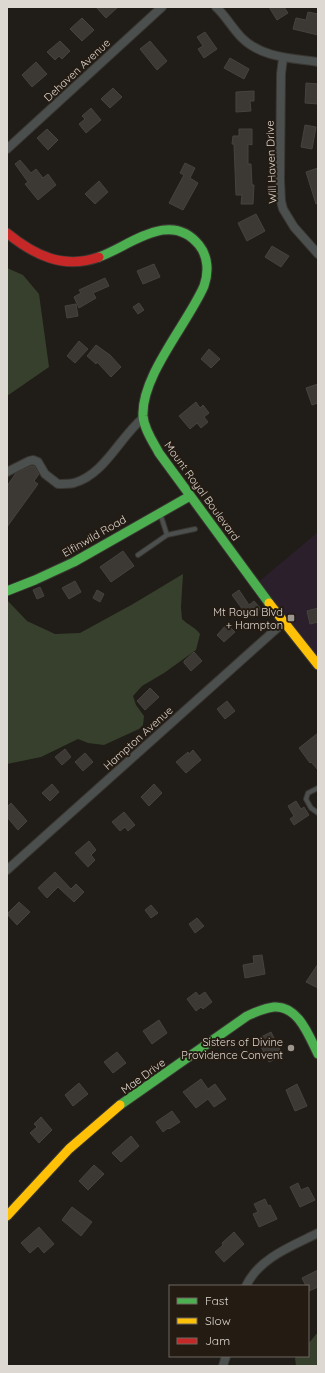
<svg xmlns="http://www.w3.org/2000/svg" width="325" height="1373" viewBox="0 0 325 1373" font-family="Quicksand,sans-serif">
<rect width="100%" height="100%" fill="#201c17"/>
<path fill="#2a1f2b" d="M318,532V665L256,584Z"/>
<path fill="#37402c" d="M7,268L23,275L39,294L49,367L7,396Z
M183,574L181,607L182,619C188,625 195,627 200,634L196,650L164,673L142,686L133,696L136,705L144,716L143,725L139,729L104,745L88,743L78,739L41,757L7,764V600L27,621L55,634L80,633L133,604Z
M318,1332V1366H296L295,1358L297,1356H308V1344Z"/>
<path fill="#3c3935" stroke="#46423e" d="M96,7H118L106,18Z
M269,7H284L288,13L277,20Z
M308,12L318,14V35L293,29L296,18L306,20Z
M82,18L94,30L82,41L70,29Z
M205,32L217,49L204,58L198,49L203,46L197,37Z
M60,41L70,51L62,59L59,56L55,60L47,52Z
M150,41L167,61L157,70L140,49Z
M230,58L249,69L244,79L224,68Z
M36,62L47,74L32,87L22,75Z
M306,83L318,84V104L305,103Z
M113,88L122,97L110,108L101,99Z
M254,91V101H250L251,111L236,112V92Z
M91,108L101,120L86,133L79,124L85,119L82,116Z
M305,125L316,127L312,149L301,147Z
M47,129L58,140L48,150L37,138Z
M239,129H252V145L248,144V164H251L252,185H254L253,204H241L242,195H236L234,144H232L233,136H239Z
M20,160L31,173L36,169L43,178L48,174L56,185L38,200L25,184L28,182L15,164Z
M185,163L195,168L190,178L198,183L183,210L169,203L184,175L180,173Z
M318,168V203L316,204L306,172Z
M99,181L108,192L95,204L85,194Z
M256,214L265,231L247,241L238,223Z
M272,246L289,256L281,267L265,257Z
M154,264L160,277L143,284L137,271Z
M105,278L109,286L93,293L96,298L79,308L74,297L81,293L79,290Z
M139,303L144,310L138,314L133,307Z
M76,304L78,316L67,318L65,306Z
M79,341L88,349L75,363L67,356Z
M96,345L110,355L121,367L111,377L97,362L96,364L87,356Z
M209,349L220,359L211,368L201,359Z
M318,384V403L312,405L306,388Z
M196,402L200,408L203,405L209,413L204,417L208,422L201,428L197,423L190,429L179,416Z
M31,466H34L39,474L34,481L38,484L7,527V486L16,473Z
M123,551L134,566L111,582L100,567Z
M75,581L81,592L69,599L62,588Z
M40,587L44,596L37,599L33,590Z
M97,590L104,594L100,602L93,598Z
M239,590L249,605L254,601L261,609L246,619L241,612L243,610L232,595Z
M318,608V622L310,624L307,611Z
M227,624L235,632L224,642L217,635Z
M194,652L202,661L191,671L184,663V661Z
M150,688L159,697L145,710L137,701Z
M227,701L235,711L225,719L217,709Z
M318,733V770L311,762L310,763L299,748Z
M65,749L71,757L62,765L55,757Z
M193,750L201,760L186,773L176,762L188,752L189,754Z
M85,753L93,762L83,771L75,762Z
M52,784L59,792L50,801L42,793Z
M154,784L162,793L149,806L141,797Z
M296,801L301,809L304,807L309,815L294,825L290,819L294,816L288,806Z
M11,803L27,821L18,830L7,817V807Z
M124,812L135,825L128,831L125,827L120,831L112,822Z
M89,841L96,850L91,855L95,860L88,867L75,853Z
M55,872L71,889L76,884L84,892L74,902L58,887L47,898L38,888Z
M19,902L30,912L17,925L7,914Z
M151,905L158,913L151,918L145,910Z
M197,918L204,926L195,933L189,924Z
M262,955L265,974L245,978L243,965L254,963L253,956Z
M318,964V988L306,982Z
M196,992L199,996L205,992L212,1002L203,1009L201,1007L196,1011L187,999Z
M159,1020L167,1033L152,1044L143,1031Z
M271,1032L283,1056L269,1062L257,1039Z
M117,1052L126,1063L113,1073L104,1062Z
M201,1079L208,1089L215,1084L226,1099L214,1107L208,1099L196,1108L183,1092Z
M79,1083L88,1094L73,1106L65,1095Z
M297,1084L307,1106L295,1111L286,1090Z
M172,1111L180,1122L169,1129L168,1128L163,1132L156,1122Z
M41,1117L52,1130L39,1143L30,1133L37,1127L34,1124Z
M131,1136L139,1146L121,1162L112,1153Z
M94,1165L104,1174L88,1190L79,1181Z
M298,1183L301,1190L308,1187L315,1200L300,1207L290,1187Z
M265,1199L268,1206L270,1205L277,1219L259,1227L253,1214L258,1212L254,1204Z
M72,1207L92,1222L81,1236L62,1220Z
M39,1227L54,1244L44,1253L38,1246L30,1253L21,1243Z
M234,1232L244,1244L224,1262L215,1252L223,1245L222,1243Z
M318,1270V1287L309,1291L308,1286H306L302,1278Z"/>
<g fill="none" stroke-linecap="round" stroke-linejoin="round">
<g stroke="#3a3632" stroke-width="6">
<path id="lane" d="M160,513L167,535L195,529
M138,555L167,535
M318,788L308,793L306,799L311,808L318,813"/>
</g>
<g stroke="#3a3632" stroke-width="10">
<path id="street" d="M216,7C226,16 232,28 242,38C262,58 292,58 318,62
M283,58L281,74L280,180L281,201L283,209L294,227L318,254
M7,149L162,7
M7,472L29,461L33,460L38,462L45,474L58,484C63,484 69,484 74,483C105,474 119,438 143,418
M7,870L284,622
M246,1286C259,1258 292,1246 318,1233
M223,1366L226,1356"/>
</g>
<g stroke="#3a3632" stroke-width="11">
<path id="fast" d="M99,257C130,246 170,209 199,245C208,256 209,272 204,286C188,323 141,376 143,416C144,429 153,442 159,453L269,603
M7,591L35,580L74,562L190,496
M120,1105L247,1016C256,1012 264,1008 274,1007C298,1005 309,1036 318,1054"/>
</g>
<g stroke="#3a3632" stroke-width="11">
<path id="slow" d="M269,603L318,665
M7,1216L69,1149L120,1105"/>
</g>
<g stroke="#3a3632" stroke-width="11">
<path id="jam" d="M7,233C34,255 64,270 99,257"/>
</g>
<use href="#lane" stroke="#4b4f4e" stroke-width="4"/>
<use href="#street" stroke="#4b4f4e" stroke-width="8"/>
<use href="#fast" stroke="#4caf50" stroke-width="9"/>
<use href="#slow" stroke="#ffc107" stroke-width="9"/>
<use href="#jam" stroke="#c62828" stroke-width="9"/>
</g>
<g fill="#9c9691" stroke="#241c13" stroke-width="1.5">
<rect x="287" y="614" width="8" height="8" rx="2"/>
<circle cx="291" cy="1048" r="4"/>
</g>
<g text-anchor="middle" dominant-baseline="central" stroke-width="4" stroke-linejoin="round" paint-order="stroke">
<g font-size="11" fill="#ded8d3" stroke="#241c13">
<text transform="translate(77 70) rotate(-43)">Dehaven Avenue</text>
<text transform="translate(271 162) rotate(-92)">Will Haven Drive</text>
<text transform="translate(202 491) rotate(54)">Mount Royal Boulevard</text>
<text transform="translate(94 536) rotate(-30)">Elfinwild Road</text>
<text transform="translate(138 738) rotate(-42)">Hampton Avenue</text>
<text transform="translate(143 1076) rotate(-36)">Mae Drive</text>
</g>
<g font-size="11" fill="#ded8d3" stroke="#241c13" text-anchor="end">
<text x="283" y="612">Mt Royal Blvd<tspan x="283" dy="13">+ Hampton</tspan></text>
<text x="283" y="1042">Sisters of Divine<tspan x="283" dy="13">Providence Convent</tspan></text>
</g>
</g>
<rect width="325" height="1373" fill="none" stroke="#ded8d3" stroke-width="16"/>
<rect x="169" y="1285" width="140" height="72" fill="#241c13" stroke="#6e6760"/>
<rect x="177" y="1298" width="20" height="6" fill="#4caf50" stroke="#6e6760"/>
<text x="205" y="1305" font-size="12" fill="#ded8d3">Fast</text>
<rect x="177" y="1318" width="20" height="6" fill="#ffc107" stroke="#6e6760"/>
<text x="205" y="1325" font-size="12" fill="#ded8d3">Slow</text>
<rect x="177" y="1338" width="20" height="6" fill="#c62828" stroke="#6e6760"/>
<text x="205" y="1345" font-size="12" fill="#ded8d3">Jam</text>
</svg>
